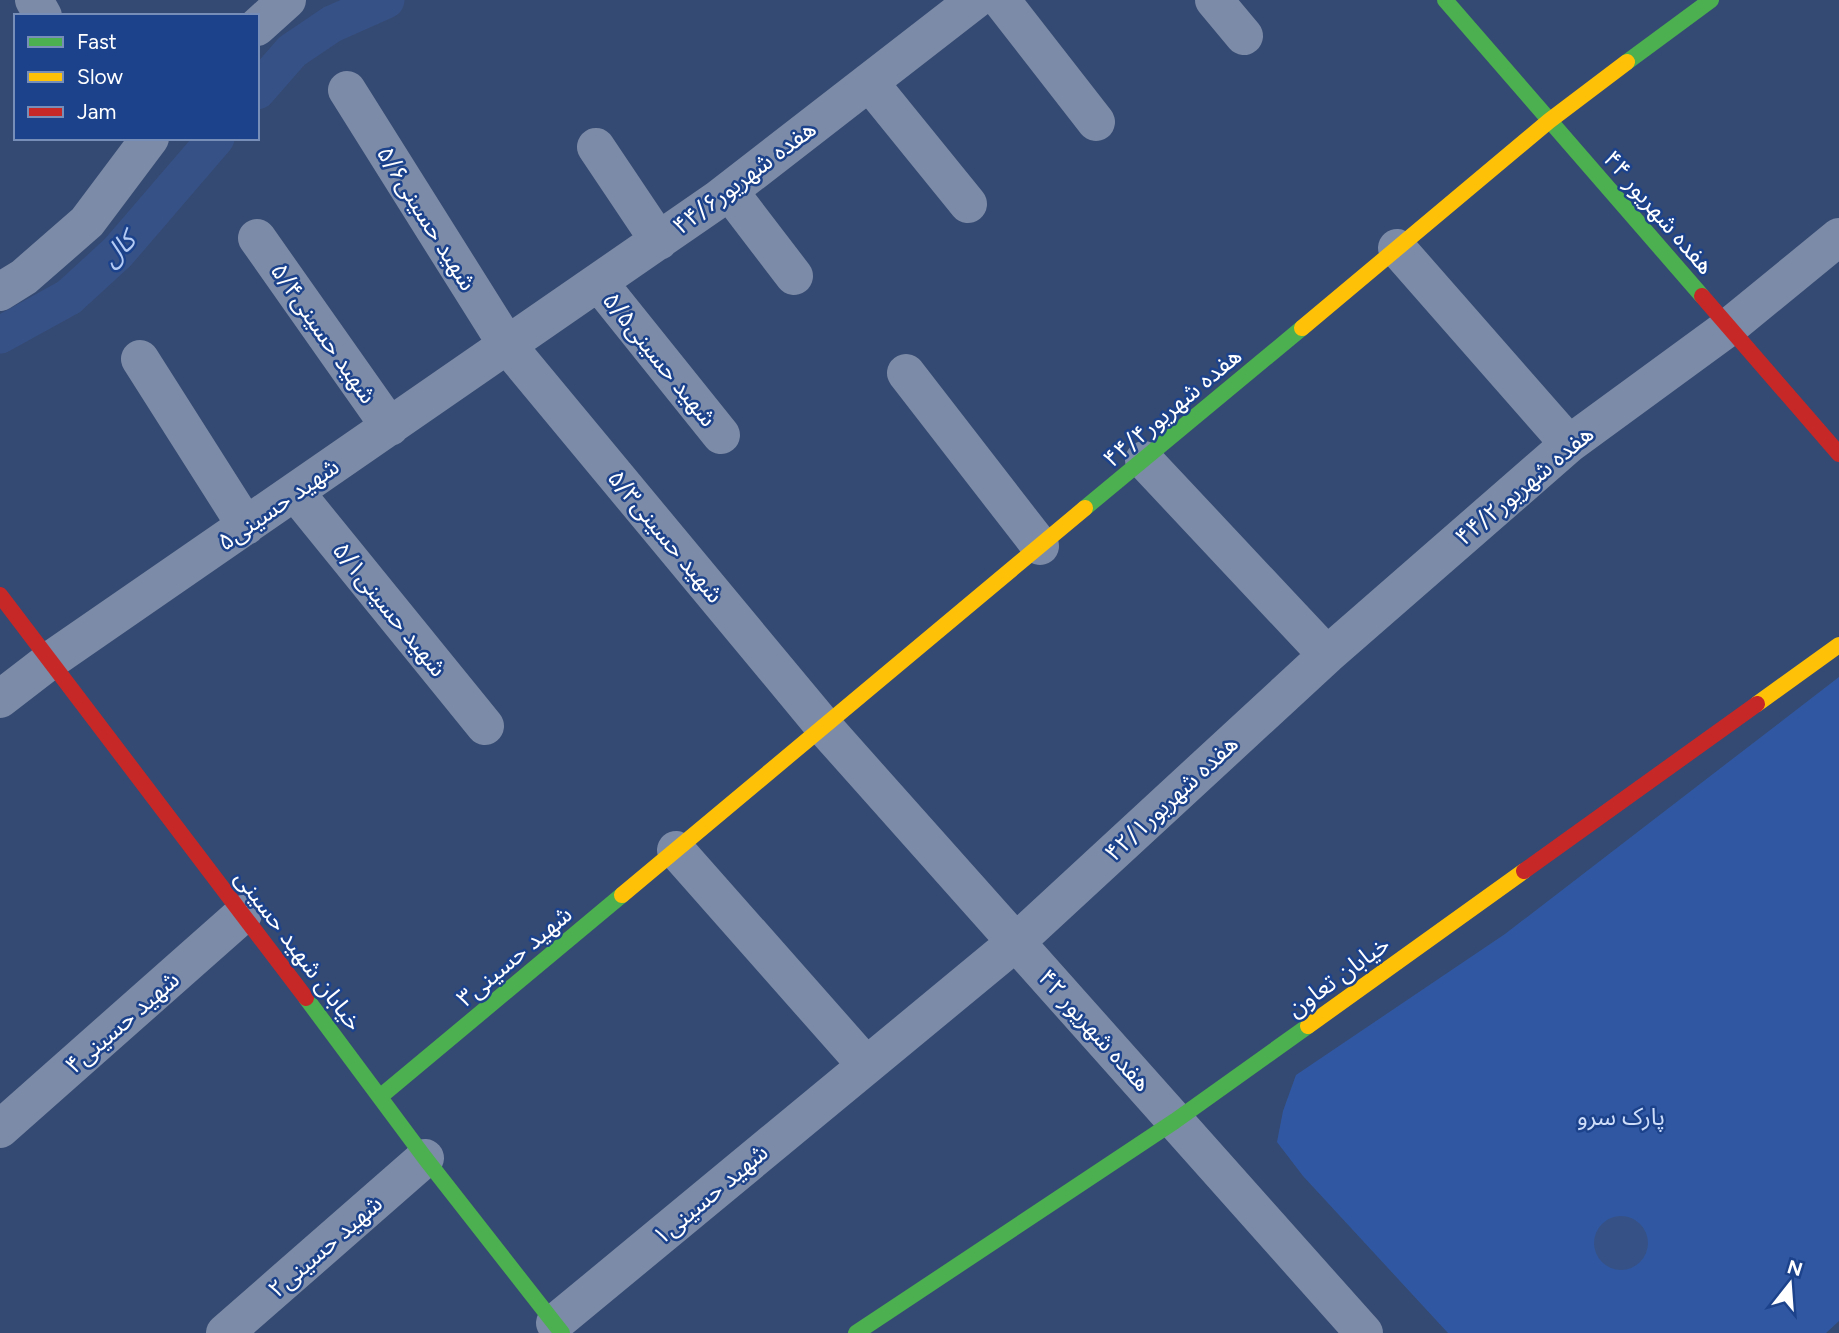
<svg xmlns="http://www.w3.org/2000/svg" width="1839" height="1333" viewBox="0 0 1839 1333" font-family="Figtree,'Noto Sans Arabic',sans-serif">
<rect width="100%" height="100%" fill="#354a72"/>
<path fill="#3058a2" d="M1839,677V1321L1826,1333H1448L1303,1176L1277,1142L1283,1111L1296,1075L1505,934Z"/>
<path fill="#365186" d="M1594 1243a27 27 0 1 1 54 0a27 27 0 1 1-54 0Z"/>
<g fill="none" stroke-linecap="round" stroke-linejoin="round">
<path stroke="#365186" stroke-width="37" d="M257,91L292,51L332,24L386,0
M0,335L69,297L118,252L216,138"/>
<path stroke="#7c8ba7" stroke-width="38" d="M34,0L43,16
M1001,0L1096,122
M1214,0L1244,36
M257,27L287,0
M869,82L968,204
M347,90L507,345L825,728L1364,1333
M596,147L659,241
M729,191L794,276
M257,238L390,427
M1397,248L1569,444
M599,283L721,435
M0,292L24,277L87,222L150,138
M140,359L246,526
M906,373L1040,546
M1144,460L1327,655
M295,492L485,726
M0,699L48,662L717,200L975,0
M676,850L866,1065
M0,1129L243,914
M555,1323L1016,942L1327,655L1569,444L1729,327L1839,237
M225,1333L425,1158"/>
<path stroke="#4caf50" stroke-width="16" d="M1445,0L1702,296
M1627,62L1711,0
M1085,508L1302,328
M306,998L425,1158L562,1333
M381,1096L622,895
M856,1333L1175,1121L1308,1026"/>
<path stroke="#ffc107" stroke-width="16" d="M1302,328L1549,121L1627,62
M1757,704L1839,645
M622,895L1085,508
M1308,1026L1524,871"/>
<path stroke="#c62828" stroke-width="16" d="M1702,296L1839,454
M0,595L306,998
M1524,871L1757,704"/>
</g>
<g text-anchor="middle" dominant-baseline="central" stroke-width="5" stroke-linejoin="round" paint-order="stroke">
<g font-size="24" fill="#fff" stroke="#1c428b">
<text transform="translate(744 177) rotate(-37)">هفده شهریور۴۴/۶</text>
<text transform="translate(1659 212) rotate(49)">هفده شهریور ۴۴</text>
<text transform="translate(427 218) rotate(58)">شهید حسینی۵/۶</text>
<text transform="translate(324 333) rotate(55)">شهید حسینی۵/۴</text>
<text transform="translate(660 359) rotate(51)">شهید حسینی۵/۵</text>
<text transform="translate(1172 407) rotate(-40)">هفده شهریور۴۴/۴</text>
<text transform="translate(1524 485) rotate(-40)">هفده شهریور۴۴/۲</text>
<text transform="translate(278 504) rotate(-35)">شهید حسینی۵</text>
<text transform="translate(666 536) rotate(50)">شهید حسینی۵/۳</text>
<text transform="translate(390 609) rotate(51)">شهید حسینی۵/۱</text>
<text transform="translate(1171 798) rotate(-43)">هفده شهریور۴۲/۱</text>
<text transform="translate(299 950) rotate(53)">خیابان شهید حسینی</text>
<text transform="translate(514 956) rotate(-40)">شهید حسینی۳</text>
<text transform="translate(1338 976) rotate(-36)">خیابان تعاون</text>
<text transform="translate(122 1022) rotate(-41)">شهید حسینی۴</text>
<text transform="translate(1095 1030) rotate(48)">هفده شهریور ۴۲</text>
<text transform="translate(710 1194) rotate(-40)">شهید حسینی۱</text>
<text transform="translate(325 1246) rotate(-41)">شهید حسینی۲</text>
</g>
<g font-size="24" fill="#cdddf9" stroke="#1c428b">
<text x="1621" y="1116">پارک سرو</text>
</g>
<g font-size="26" font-style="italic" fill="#b4cbf4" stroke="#1c428b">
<text transform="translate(118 249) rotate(-46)">کال</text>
</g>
</g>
<rect x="14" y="14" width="245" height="126" fill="#1c428b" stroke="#778eb9" stroke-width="2"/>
<rect x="28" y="37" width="35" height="10" fill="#4caf50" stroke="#778eb9" stroke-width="2"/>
<text x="77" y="49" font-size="21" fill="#ffffff">Fast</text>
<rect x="28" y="72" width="35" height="10" fill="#ffc107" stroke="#778eb9" stroke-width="2"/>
<text x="77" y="84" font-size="21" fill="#ffffff">Slow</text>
<rect x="28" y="107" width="35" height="10" fill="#c62828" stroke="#778eb9" stroke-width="2"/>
<text x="77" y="119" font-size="21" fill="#ffffff">Jam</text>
<g transform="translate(1790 1284) rotate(17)" stroke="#1c428b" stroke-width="5" paint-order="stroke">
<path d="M0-5L12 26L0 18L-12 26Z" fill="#ffffff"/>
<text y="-10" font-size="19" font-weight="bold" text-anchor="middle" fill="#ffffff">N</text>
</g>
</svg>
